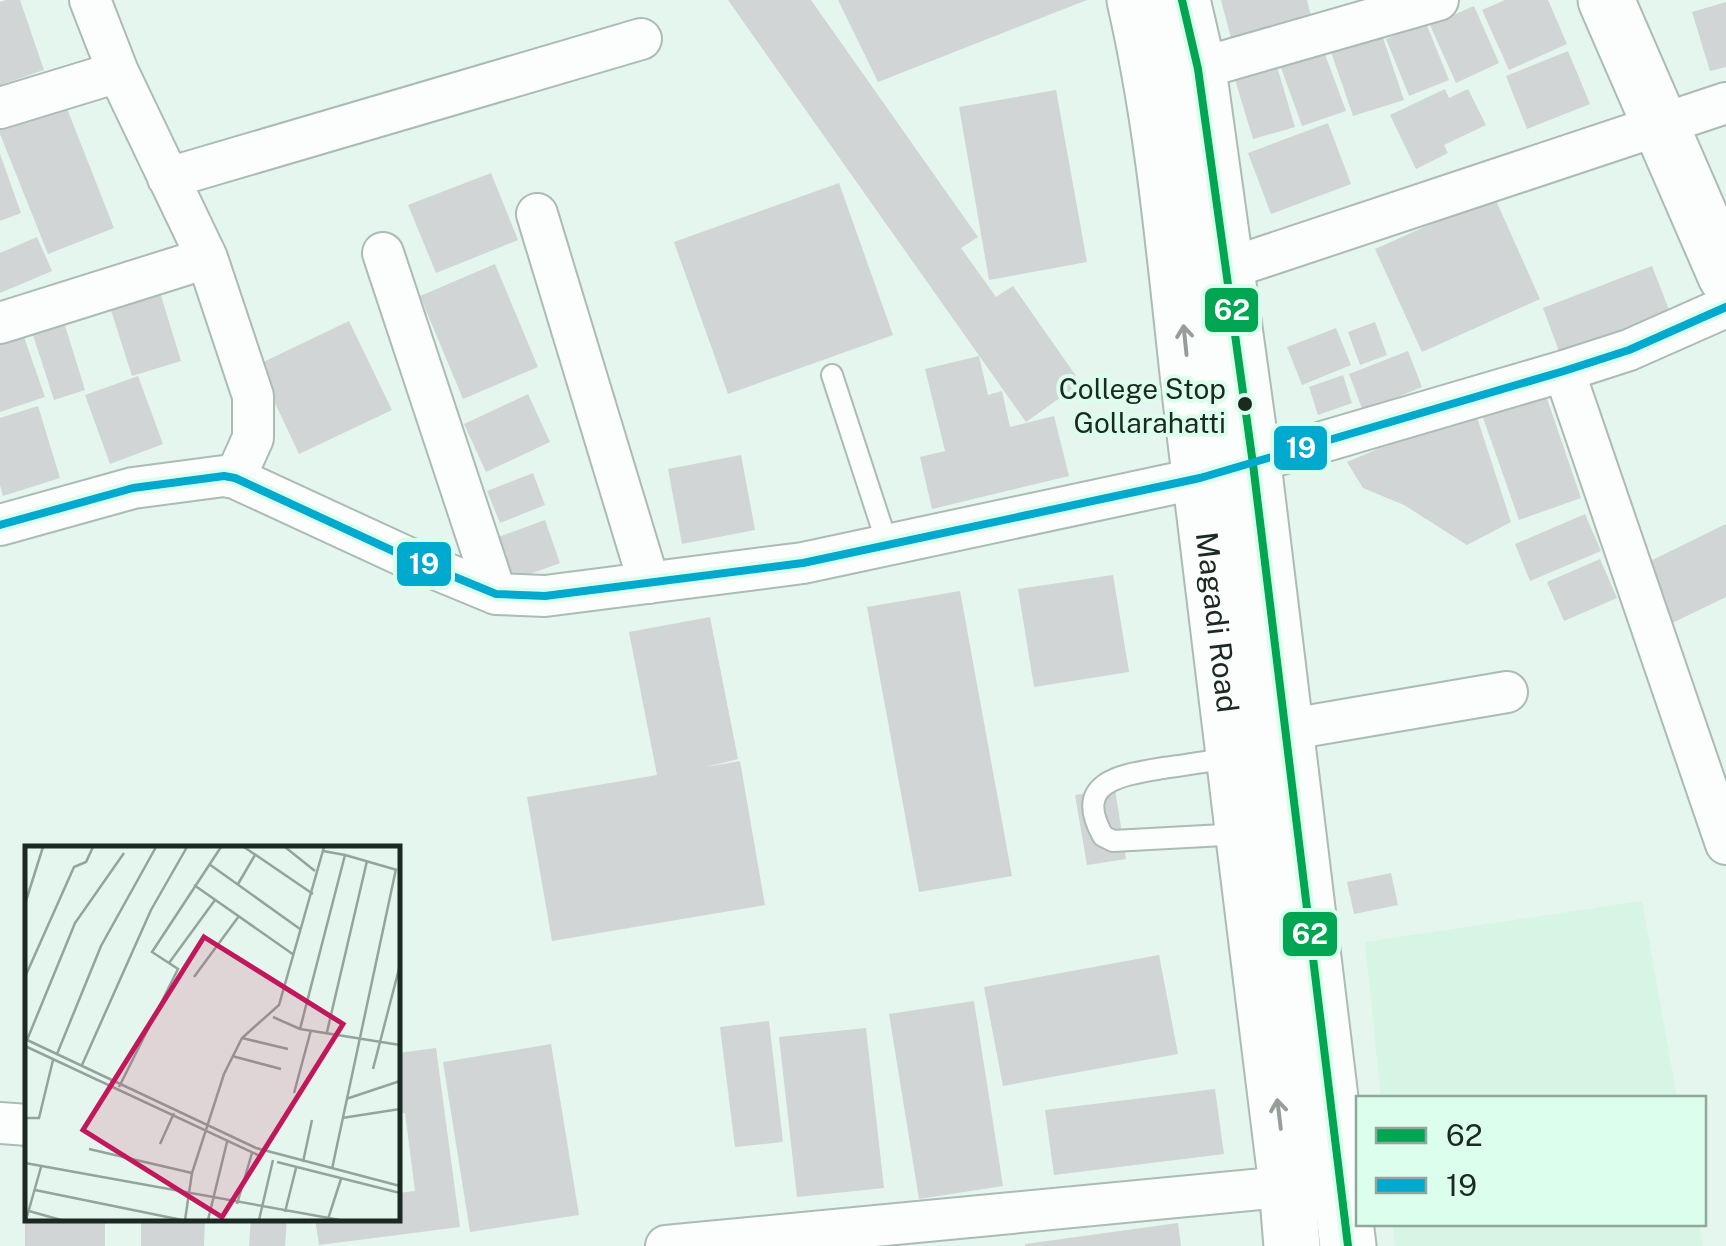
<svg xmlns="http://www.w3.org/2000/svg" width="1726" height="1246" viewBox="0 0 1726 1246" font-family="'Public Sans',sans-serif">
<rect width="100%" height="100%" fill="#e4f6ed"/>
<path fill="#d6f5e5" d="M1642,901L1677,1098H1381L1365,942Z
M1393,1224H1699L1703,1246H1395Z"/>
<path fill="#d1d5d6" d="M6,0H20L44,70L0,85V2Z
M728,0H811L978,237L961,248L996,297L1013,286L1081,383L1026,422Z
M838,0H1087L878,82Z
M1221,0H1307L1312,20L1232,42Z
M1505,0H1548L1567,44L1509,70L1482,10Z
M1726,2V67L1710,71L1692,12Z
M1474,6L1499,63L1456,83L1430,25Z
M1426,23L1449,80L1409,96L1386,39Z
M1379,26L1404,100L1353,116L1328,43Z
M1322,46L1346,111L1302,126L1279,62Z
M1568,51L1590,104L1527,129L1506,76Z
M1275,60L1295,127L1253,139L1233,73Z
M1445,89L1449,98L1468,89L1486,125L1444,145L1448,153L1416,169L1390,115Z
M1056,90L1087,262L989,280L959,107Z
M62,96L114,228L48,254L0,134V121Z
M1328,123L1351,184L1271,214L1248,153Z
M0,154L21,213L0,221Z
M491,173L518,240L436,273L408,205Z
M839,183L893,335L728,394L674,242Z
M1494,196L1540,299L1422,352L1375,249Z
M37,237L52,271L0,293V253Z
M495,264L538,367L463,399L420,296Z
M1652,266L1670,312L1560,354L1543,308Z
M159,289L181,361L132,376L109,304Z
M349,321L392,410L299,454L257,365Z
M64,322L85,390L54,400L32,332Z
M1375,322L1387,355L1360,365L1348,332Z
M1336,328L1351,365L1302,385L1287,347Z
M24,337L45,397L0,412V345Z
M1408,351L1422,387L1363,411L1349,374Z
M979,356L988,395L1002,391L1010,427L1054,416L1069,476L932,509L920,457L945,451L925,369Z
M1343,375L1352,403L1318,415L1309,387Z
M138,376L163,444L110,464L85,395Z
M1543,387L1581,498L1519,520L1480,409Z
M528,394L550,442L486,472L464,424Z
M38,406L60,478L3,496L0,485V418Z
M1474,408L1511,522L1467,545L1404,505L1363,488L1347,462Z
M741,455L755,530L682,544L668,469Z
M533,473L545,505L500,523L487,491Z
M1585,514L1601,551L1530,581L1515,544Z
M545,520L560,563L497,586L482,543Z
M1726,524V597L1666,626L1638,567Z
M1600,559L1617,598L1564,621L1547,582Z
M1113,575L1129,672L1034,687L1018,589Z
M960,591L1012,876L919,892L867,607Z
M710,617L738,759L706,767L740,761L765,905L552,941L527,797L657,775L629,632Z
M1115,789L1126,859L1087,865L1075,795Z
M1391,873L1398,905L1354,914L1347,882Z
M1159,955L1178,1054L1003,1086L984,987Z
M974,1001L1003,1186L919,1199L889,1014Z
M769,1021L783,1142L735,1147L720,1027Z
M866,1028L884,1188L797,1197L779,1037Z
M551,1044L579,1215L470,1232L443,1062Z
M436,1048L460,1227L319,1245L315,1218H398V1193L415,1191L405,1113L398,1114V1053Z
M1215,1089L1224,1154L1054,1175L1045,1110Z
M25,1218H105V1246H25Z
M141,1218H205L204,1246H141Z
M251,1218H287L285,1246H249Z
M1178,1223L1181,1246H1025V1244Z"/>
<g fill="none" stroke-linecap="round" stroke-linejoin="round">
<g stroke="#acbbb4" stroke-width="24">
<path id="lane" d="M832,375L887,543
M1234,757C1210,761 1187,765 1163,768C1122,775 1072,781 1103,836L1113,841L1242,834"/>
</g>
<g stroke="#acbbb4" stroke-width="44">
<path id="street" d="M90,0L118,72L207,258L253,396V438L235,478
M1198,69L1438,0
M0,108L118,72
M168,178L641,39
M537,214L649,583
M383,253L496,594
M1227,269L1726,103
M0,323L207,258
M1564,371L1726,844
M0,525L133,488L224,476L235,478L404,556L496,594L545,596L803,563L1200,478L1564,371L1629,350L1726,307
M1259,730H1285L1507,692
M0,1123L28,1125
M666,1246L1314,1184"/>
</g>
<g stroke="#acbbb4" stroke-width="59">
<path id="secondary" d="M1606,0L1726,276"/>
</g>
<g stroke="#acbbb4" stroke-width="59">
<g id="primary">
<path id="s1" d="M1135,0C1169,148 1178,300 1197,450C1226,695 1257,941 1287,1186L1292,1246"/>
<path d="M1182,0L1198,69L1253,464L1348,1246"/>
</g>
</g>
<use href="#lane" stroke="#fbfefc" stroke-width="20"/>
<use href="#street" stroke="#fbfefc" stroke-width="40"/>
<use href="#secondary" stroke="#fbfefc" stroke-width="55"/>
<use href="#primary" stroke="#fbfefc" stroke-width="55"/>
<g stroke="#dcfeec" stroke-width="15">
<path id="bus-1" d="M1182,0L1198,69L1253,464L1348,1246"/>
</g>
<g stroke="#dcfeec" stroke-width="15">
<path id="bus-2" d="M0,525L133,488L224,476L235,478L404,556L496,594L545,596L803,563L1200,478L1564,371L1629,350L1726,307"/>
</g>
<use href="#bus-1" stroke="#00a651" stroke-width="8"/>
<use href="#bus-2" stroke="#00a9ce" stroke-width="8"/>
</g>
<defs><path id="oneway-shaft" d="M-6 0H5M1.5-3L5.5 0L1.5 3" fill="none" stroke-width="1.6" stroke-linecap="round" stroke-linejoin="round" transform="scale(2.5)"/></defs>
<g stroke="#979e9a">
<use href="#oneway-shaft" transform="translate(1185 340) rotate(-96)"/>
<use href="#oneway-shaft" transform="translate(1279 1114) rotate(-97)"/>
</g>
<circle fill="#1c2822" stroke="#dcfeec" stroke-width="4" cx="1245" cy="404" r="9"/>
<g text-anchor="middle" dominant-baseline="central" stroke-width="8" stroke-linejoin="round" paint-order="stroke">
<g font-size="28" fill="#1c2822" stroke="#dcfeec" text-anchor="end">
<text x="1226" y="388">College Stop<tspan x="1226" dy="34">Gollarahatti</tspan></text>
</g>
<g font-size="30" fill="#1c2822" stroke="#dcfeec">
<text stroke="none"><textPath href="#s1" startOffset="628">Magadi Road</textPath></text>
</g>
</g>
<g transform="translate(25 846)">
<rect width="375" height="375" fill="#e4f6ed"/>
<path fill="none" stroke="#94a49c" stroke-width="2.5" d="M219,1L288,48M260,1L290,25M320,9L372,24M184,18L275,83M213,38L230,9M169,39L269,109M0,58L18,1M144,117L190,54M0,131L49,21L61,16L68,1M169,131L214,70M248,171L275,183L375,199M275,183L320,9L298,5M302,186L342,15M217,192L263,203M0,193L231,302L375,340M2,194L50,77L99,7M0,200L237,311M32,208L76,100L131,1M207,210L256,223M57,219L126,64L162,1M348,223L375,119M94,241L153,123L127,106L196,1M269,247L286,184M321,253L375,235M0,272H14L28,214M317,272L375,263M135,298L149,267M64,303L167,327M252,316L375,347M278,316L287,274M0,317L315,374M307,323L371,23M10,344L157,374M212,358L227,307M4,365L36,374M260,366L271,322M303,373L316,333M1,374L16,321M160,374L167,327L199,228L217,192L254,159L299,1M183,374L202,296M234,374L248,314"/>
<path fill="#c2185b" fill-opacity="0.15" stroke="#c2185b" stroke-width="5" d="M179,91L318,178L197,371L58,284Z"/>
<rect width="375" height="375" fill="none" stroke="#1c2822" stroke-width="5"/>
</g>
<g stroke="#dcfeec" stroke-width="4">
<rect x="1203" y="286" width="57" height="48" rx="10" fill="#00a651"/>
<rect x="1272" y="424" width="57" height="48" rx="10" fill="#00a9ce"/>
<rect x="395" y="540" width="58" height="48" rx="10" fill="#00a9ce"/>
<rect x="1281" y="910" width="58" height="48" rx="10" fill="#00a651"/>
</g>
<g font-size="28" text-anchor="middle" font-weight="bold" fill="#fff">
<text x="1232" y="320">62</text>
<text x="1301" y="458">19</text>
<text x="424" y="574">19</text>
<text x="1310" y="944">62</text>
</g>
<rect x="1356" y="1096" width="350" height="130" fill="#dcfeec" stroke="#8fa89b" stroke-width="2.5"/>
<rect x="1376" y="1128" width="50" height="15" fill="#00a651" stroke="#8fa89b" stroke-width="2.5"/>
<text x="1446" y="1146" font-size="30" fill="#1c2822">62</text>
<rect x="1376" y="1178" width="50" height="15" fill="#00a9ce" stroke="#8fa89b" stroke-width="2.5"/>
<text x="1446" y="1196" font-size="30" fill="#1c2822">19</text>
</svg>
